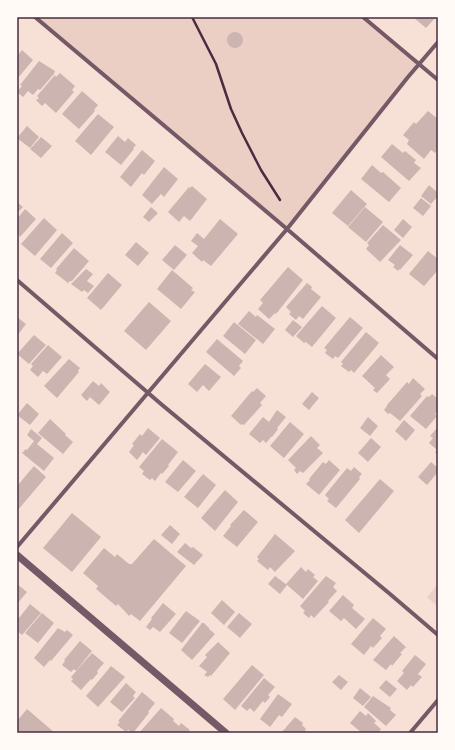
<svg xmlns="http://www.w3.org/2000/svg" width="455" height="750" viewBox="0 0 455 750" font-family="'Source Sans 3',sans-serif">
<rect width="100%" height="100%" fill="#f7e1d7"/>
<path fill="#ebcfc5" d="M35,17H363L419,64L287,229Z
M438,584V607L427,597Z"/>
<path fill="#ccb4b1" d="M413,17H436L426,28Z
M227 40a8 8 0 1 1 16 0a8 8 0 1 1-16 0Z
M22,50L33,60L17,79V56Z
M39,61L55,71L54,74L40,90L38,89L33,95L28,91L23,97L17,92L22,86L20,85Z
M60,73L75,86L72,90L74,92L56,113L45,103L42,106L36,100L39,98L37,96L55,75L56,77Z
M82,91L98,105L94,110L95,111L79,129L62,114Z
M428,111L438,119V149L435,153L431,150L424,159L407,144L409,140L403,135L414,122L416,124Z
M98,114L114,127L91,155L75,141Z
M27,126L39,137L30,148L17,138Z
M118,136L125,142L128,138L136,145L133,148L134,149L121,165L105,152Z
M41,137L52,146L41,158L30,149Z
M392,144L403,153L405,151L416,160L414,163L421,168L409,181L381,157Z
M142,150L155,161L144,175L142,173L131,187L120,177Z
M372,165L381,173L383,172L401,188L389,202L361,179Z
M164,167L178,179L164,197L161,194L152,204L142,195Z
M429,185L438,193V196L431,204L421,196Z
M192,186L207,199L190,221L184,216L179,222L168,212L189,187L190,188Z
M351,190L367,204L348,226L332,213Z
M421,198L431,206L423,216L413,208Z
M17,202L23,207L17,213Z
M151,207L158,213L149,222L143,217Z
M365,207L383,222L366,242L348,227Z
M25,209L36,219L20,237L19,235L17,237V219Z
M44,218L57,230L35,256L21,244Z
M220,219L238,234L211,266L203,260L202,262L192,253L198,246L191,241L197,233L204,239Z
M403,219L412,227L403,238L394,230Z
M383,225L401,240L380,262L366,249L369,245L367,243Z
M62,233L73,243L51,268L40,259Z
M136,242L149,253L138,266L125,255Z
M175,245L187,255L174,270L162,260Z
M400,245L413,255L400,270L399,269L398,271L393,267L395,265L388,260Z
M74,248L89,261L72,281H70L68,283L55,273L57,270L56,269Z
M428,251L438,259V270L424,286L409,274Z
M288,267L303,280L276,314L275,313L269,319L258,309L263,303L260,300Z
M86,269L93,274L87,281L94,286L88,293L84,290L82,292L71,284Z
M172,270L193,288L191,290L195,292L181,309L157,289Z
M108,273L122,285L101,310L87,298Z
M307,283L312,287L311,289L321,297L303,319L299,316L296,320L289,314L291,312L286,307Z
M149,302L171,321L146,350L124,331Z
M322,306L336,318L312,347L306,342L304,343L296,336Z
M249,311L256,317L257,315L275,329L263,344L238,324Z
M17,317L26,324L17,336Z
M350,317L363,328L338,358L335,356L333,359L325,353L327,350L324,348Z
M293,320L302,327L293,337L285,330Z
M234,322L256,340L245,354L223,336Z
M366,332L379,343L354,373L351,370L349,372L341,366L343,364L341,362Z
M34,335L46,345L29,364L17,354Z
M217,339L243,361L239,366L241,368L234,376L206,352Z
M48,345L62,357L47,374L43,371L38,377L30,370L33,366L31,364Z
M381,355L394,367L386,375L390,379L377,393L373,390L375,388L362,376Z
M69,359L80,368L78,371L79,372L57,398L44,386Z
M205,364L221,377L209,391L203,385L197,392L188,384Z
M413,378L425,389L420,394L422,396L400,421L390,413L388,414L384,410L387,406V405L407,382L409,384Z
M93,381L99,386L101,383L110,392L99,405L90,397L87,401L81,395Z
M257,388L266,396L260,403L262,405L244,425L242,424L241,425L231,416L252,391L253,392Z
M312,392L319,398L309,410L302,404Z
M432,394L438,399V410L435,414L437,416L426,429L410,416L427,396L429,397Z
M27,403L39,414L30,425L17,415Z
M277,410L286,417L277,428L278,429L272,437H271L266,443L263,440L260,443L249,434L263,417L269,422Z
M368,417L378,426L370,436L360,428Z
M50,419L66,434L65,435L73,442L63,454L38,433Z
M404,420L415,430L406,441L395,431Z
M290,422L304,434L284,458L270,446Z
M438,427V455L435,452L437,450L429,443L433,438L430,436Z
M148,428L160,438L146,455L143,452L137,460L129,452L134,445L132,444L140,434L142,436Z
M31,429L42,438L37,444L54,458L44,471L22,453L26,449L27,450L34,441L27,435Z
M311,436L320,445L317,448L323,453L303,473L300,471L297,474L294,470L296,468L288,460Z
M371,438L381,447L368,462L358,453Z
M162,439L178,452L168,465L169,466L162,474L161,473L155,481L152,478L150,480L142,474L144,471L139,467Z
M183,460L196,471L178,492L165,482Z
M329,460L340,470L319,495L306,484L310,480L309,479L323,462L326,464Z
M431,462L438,468V472L427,485L418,477Z
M34,466L46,477L17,511V494L18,493L17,491V486Z
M354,467L362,474L359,477L360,479L336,508L327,501L329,499L325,495L347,468L351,471Z
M203,474L216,485L198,508L184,497Z
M380,479L394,491L359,533L345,520Z
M225,490L238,502L215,531L201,518Z
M244,510L258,522L237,547L223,536L231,526L230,525Z
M72,513L101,537L72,572L43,548Z
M170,525L180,534L172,544L161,535Z
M275,534L295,551L275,572L270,567L268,570L257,561L259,559L257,557Z
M154,539L186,566L140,621L131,614L129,616L118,604L116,606L96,589L98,586L83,573L104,548L115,557L117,554L129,564H132Z
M185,543L191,548L193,547L203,555L194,565L177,552Z
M301,567L306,572L308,569L315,575L313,577L318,581L303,599L286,584Z
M275,576L287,585L280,594L268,584Z
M326,576L336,583L333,587L337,591L328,601L329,602L314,618L311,615L309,618L303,613L305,611L300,606Z
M17,584L27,592L17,604Z
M343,595L354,605L352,608L365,619L356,629L344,618L341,621L329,611Z
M222,600L235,612L224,625L211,613Z
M163,603L176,614L160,632L153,627L150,630L146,627L152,619L151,618Z
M30,604L41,613L22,635L17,631V616L19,618Z
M186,611L200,621L182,643L169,633Z
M42,613L54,623L38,643L25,633Z
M239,613L252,624L240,638L227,627Z
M373,618L386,629L380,636L382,638L373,648L371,646L364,655L351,644Z
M202,623H204L209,628V629L215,634L192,660L181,650Z
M58,628L65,632L67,630L73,635L51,661L50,660L44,667L34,658Z
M394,636L406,647L400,653L402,654L392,666L391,664L386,670L373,660Z
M80,641L92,651L76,671L74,669L71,672L62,665L65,661L64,660Z
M218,642L230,653L211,676L210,675L208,677L204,675L207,672L199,666L207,657L205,655Z
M92,653L104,663L97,671L98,673L92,680L91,679L81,690L71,681L73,679L71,677Z
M415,655L426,664L418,674L422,677L413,687L411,685L407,690L397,681L404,673L402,671Z
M252,665L264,675L235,710L223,699Z
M111,666L125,677L98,707L86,696Z
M339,675L348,682L341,690L332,682Z
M264,678L275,687L268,695L270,697L265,703L263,701L254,712L250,708L247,711L241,706Z
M386,680L397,689L390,697L379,688Z
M126,683L136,692L133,696L135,698L122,712L110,702Z
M360,688L371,697L363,706L353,698Z
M142,692L155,703L148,712L149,713L133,733L128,730L126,732L117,725L120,722L118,721Z
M278,694L292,704L282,717L279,715L270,727L260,719Z
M373,696L391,708L390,710L396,715L386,726L364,707Z
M161,708L174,719L173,721L179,726L181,723L190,730L187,733H139Z
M27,709L55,733H17V721Z
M360,711L366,716L368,713L376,721L374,723L381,729L378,733H362L350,723Z
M295,717L303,723L302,725L306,729L305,730L306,732L305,733H281Z"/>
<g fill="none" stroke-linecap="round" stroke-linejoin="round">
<path stroke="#4a2c40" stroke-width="2.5" d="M192,17L216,64L231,109L242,133L261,170L280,200"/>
<path stroke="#755966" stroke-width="4" d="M35,17L287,229L438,359
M363,17L438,80
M17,280L161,404L390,594L438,635
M17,547L287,229L408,77L438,42
M410,733L438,700"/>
<path stroke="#755966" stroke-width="7" d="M17,555L226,733"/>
</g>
<rect width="455" height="750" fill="none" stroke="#fffaf5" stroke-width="36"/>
<rect x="18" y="18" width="419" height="714" fill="none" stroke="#4a2c40" stroke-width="1.5"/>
</svg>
